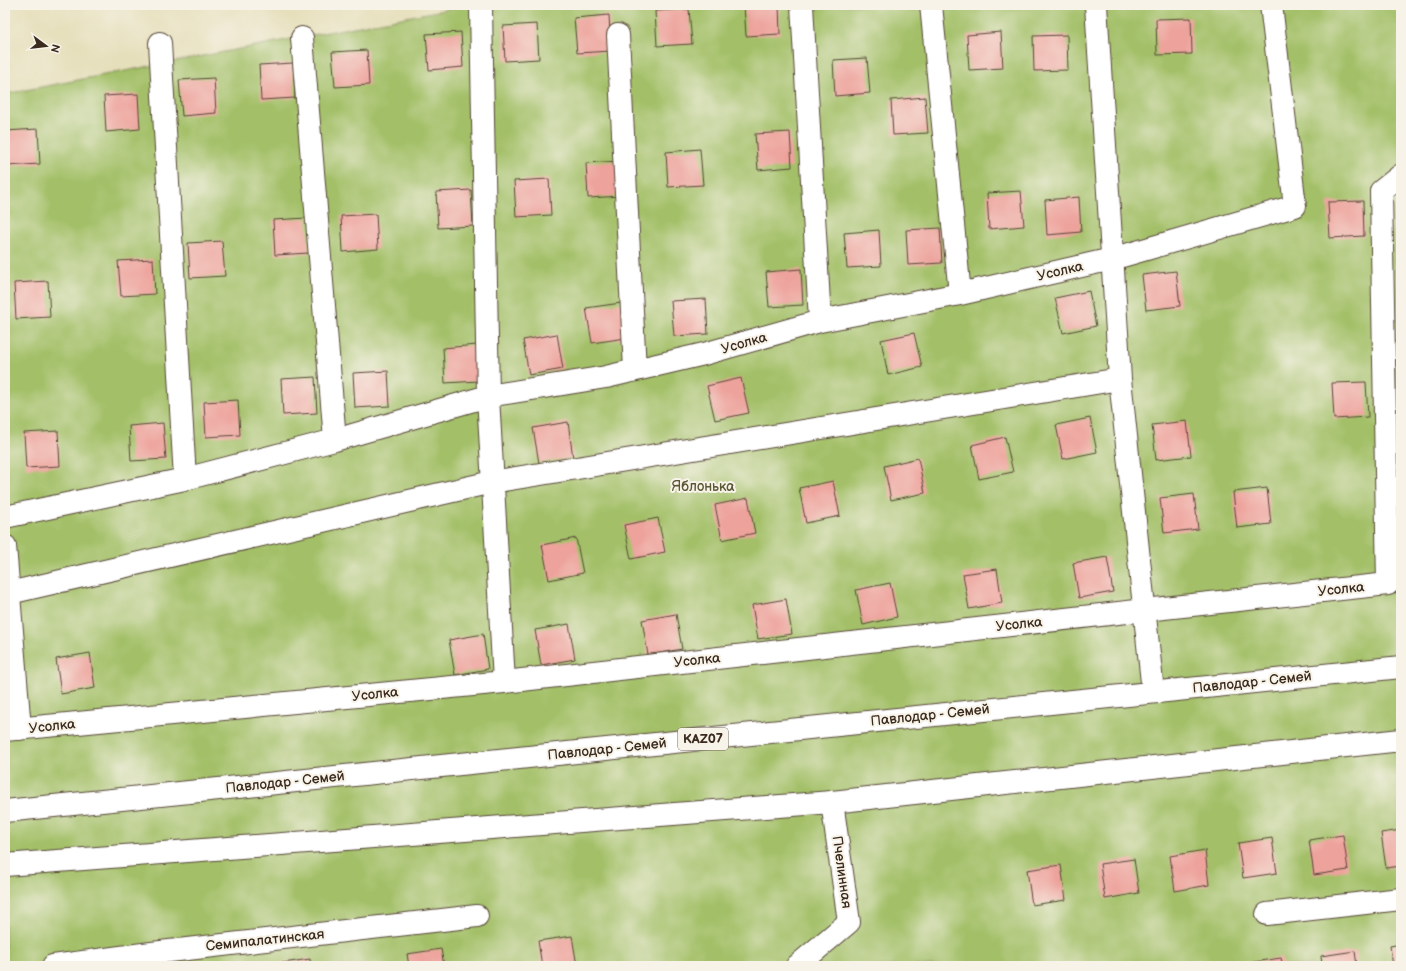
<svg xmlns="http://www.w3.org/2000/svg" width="1406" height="971" viewBox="0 0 1406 971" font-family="'Balsamiq Sans',sans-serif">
<rect width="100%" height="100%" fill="#f7f3e8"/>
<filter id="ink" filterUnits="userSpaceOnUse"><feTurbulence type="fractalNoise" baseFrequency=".025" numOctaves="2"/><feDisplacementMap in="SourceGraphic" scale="8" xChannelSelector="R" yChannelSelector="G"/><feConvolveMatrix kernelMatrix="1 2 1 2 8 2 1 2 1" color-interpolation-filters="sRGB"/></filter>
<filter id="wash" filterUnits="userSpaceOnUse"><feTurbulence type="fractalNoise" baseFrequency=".012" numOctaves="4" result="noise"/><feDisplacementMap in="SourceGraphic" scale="16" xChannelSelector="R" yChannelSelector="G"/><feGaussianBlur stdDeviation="0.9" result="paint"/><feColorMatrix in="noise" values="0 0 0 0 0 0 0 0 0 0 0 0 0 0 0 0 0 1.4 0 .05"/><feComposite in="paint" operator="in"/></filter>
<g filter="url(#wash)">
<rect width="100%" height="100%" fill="#e6dfbb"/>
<path fill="#a3c067" stroke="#6f7542" d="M469,5H1401V966H5V94Z"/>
<g id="blocks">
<path fill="#eda29b" d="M744,5H779L780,34L746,36Z
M689,9L692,44L657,46L655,11Z
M609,15L611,51L577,53L574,18Z
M1191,18L1192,54L1157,55L1156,19Z
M537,24L539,59L505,61L503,26Z
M461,32L463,67L429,70L426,34Z
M1001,32L1003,68L969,70L967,35Z
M1067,35L1068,70L1034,71L1033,36Z
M367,50L369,85L335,87L332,52Z
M867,58L870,93L835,96L833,60Z
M293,63L295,98L261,100L259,65Z
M214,78L216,113L182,116L179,80Z
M138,94L140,129L106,132L104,96Z
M925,97L928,133L893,135L891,100Z
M38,129L40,164L6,166L5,131Z
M790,132L792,167L758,170L755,134Z
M700,149L703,185L668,187L666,152Z
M620,161L622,196L588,198L586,163Z
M549,179L551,215L516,217L514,181Z
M471,190L473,226L438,228L436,192Z
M1021,191L1024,226L989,229L987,193Z
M1079,197L1081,232L1047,235L1045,200Z
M1363,201L1364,236L1330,238L1328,202Z
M376,214L378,249L343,252L341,216Z
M307,218L309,253L275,255L273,220Z
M940,228L942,263L908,265L906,230Z
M879,230L881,266L847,268L844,233Z
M222,241L225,276L190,278L188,243Z
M153,259L155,294L121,296L118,261Z
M801,269L803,305L769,307L766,272Z
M1176,271L1180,306L1146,310L1142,275Z
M48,281L50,317L16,319L14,283Z
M1089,291L1096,326L1063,333L1055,298Z
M706,299L708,334L674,336L671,301Z
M621,303L626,338L592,343L586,308Z
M914,333L922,367L888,375L881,340Z
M557,334L563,369L529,375L523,340Z
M477,345L479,381L445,383L443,348Z
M388,371L390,406L355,408L353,373Z
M315,377L317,413L283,415L281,379Z
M741,378L749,413L715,420L707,386Z
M1366,382L1368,417L1334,419L1332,383Z
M238,400L240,435L206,437L204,402Z
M1090,418L1097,452L1063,459L1056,425Z
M1187,421L1191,456L1156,460L1152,425Z
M568,422L573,458L539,463L533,428Z
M163,423L166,459L131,461L129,426Z
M58,431L60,466L26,468L24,433Z
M1005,437L1013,472L979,479L972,445Z
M918,458L925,493L891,500L884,466Z
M833,481L840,516L806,523L799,488Z
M1267,488L1271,524L1237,528L1233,492Z
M1194,494L1198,529L1164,533L1160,498Z
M748,498L755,533L722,540L715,505Z
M658,518L665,552L631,559L624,525Z
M576,538L583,573L549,580L542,545Z
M1107,557L1113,592L1079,598L1073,563Z
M997,569L1002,603L969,609L963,574Z
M890,583L897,617L863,625L856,590Z
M786,599L792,634L758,639L752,605Z
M676,614L682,649L648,655L642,620Z
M569,624L575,659L541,665L535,630Z
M483,634L488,669L455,675L449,640Z
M90,653L95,688L61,694L56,659Z
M1401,830V866L1386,868L1381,833Z
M1343,835L1348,870L1314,875L1309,840Z
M1272,838L1277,873L1243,878L1238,843Z
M1205,850L1209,885L1175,891L1170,856Z
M1134,859L1139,893L1105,899L1100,864Z
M1061,865L1066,900L1032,905L1027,870Z
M572,936L577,966H542L538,941Z
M1401,944V966H1393L1390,946Z
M441,949L444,966H409L407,954Z
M1355,951L1357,966H1322L1321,956Z
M1281,958L1283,966H1248L1247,963Z
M310,959L311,966H277L276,964Z"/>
</g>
</g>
<g filter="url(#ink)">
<use href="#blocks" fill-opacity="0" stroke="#554536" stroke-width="1"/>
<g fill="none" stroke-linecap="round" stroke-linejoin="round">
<g stroke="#554536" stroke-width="24">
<path id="minor" d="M802,5L820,321
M931,5L960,294
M1096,5L1120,379L1153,692
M481,7L488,396L504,682
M618,35L635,370
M302,38L335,440
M160,43L185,479
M5,517L185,479L335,440L488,396L606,377L704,354L820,321L960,294L1112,259L1295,206L1271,5
M5,546L20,729
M9,593L492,482L1120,379
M5,730L504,682L1145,610L1388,584L1381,191L1401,175
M1267,914L1401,899
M53,966L143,954L477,916
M797,966L849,922L832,802"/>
</g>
<g stroke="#554536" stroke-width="24">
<path id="highway" d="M5,811L1401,667
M5,865L832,802L1401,740"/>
</g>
<use href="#minor" stroke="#fff" stroke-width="22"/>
<use href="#highway" stroke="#fff" stroke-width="22"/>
</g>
</g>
<g text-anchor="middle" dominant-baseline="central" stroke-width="4" stroke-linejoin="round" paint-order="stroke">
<rect fill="#f7f3e8" stroke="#73665b" stroke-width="1" x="678" y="728" width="50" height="22" rx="3"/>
<g font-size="13" font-weight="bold" fill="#3b2a1e">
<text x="703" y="739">KAZ07</text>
</g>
<g font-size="14" fill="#3b2a1e" stroke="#f7f3e8">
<text transform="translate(1060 271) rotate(-13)">Усолка</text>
<text transform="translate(744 343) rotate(-16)">Усолка</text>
<text transform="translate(1341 589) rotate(-6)">Усолка</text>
<text transform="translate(1019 624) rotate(-6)">Усолка</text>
<text transform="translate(697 660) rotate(-6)">Усолка</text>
<text transform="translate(1252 682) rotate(-6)">Павлодар - Семей</text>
<text transform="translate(375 694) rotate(-6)">Усолка</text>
<text transform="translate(930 715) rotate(-6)">Павлодар - Семей</text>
<text transform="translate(52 726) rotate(-6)">Усолка</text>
<text transform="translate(607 749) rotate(-6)">Павлодар - Семей</text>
<text transform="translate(285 782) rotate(-6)">Павлодар - Семей</text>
<text transform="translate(842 872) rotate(82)">Пчелинная</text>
<text transform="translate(265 940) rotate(-6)">Семипалатинская</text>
</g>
<g font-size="14" fill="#5a5734" stroke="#f7f3e8">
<text x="703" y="486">Яблонька</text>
</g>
</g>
<rect width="1406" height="971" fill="none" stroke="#f7f3e8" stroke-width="20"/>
<g transform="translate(46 46) rotate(105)" stroke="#f7f3e8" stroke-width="3" paint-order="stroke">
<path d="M0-3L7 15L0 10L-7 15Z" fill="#3b2a1e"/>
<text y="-6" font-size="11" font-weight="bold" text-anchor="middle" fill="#3b2a1e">N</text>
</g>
</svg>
